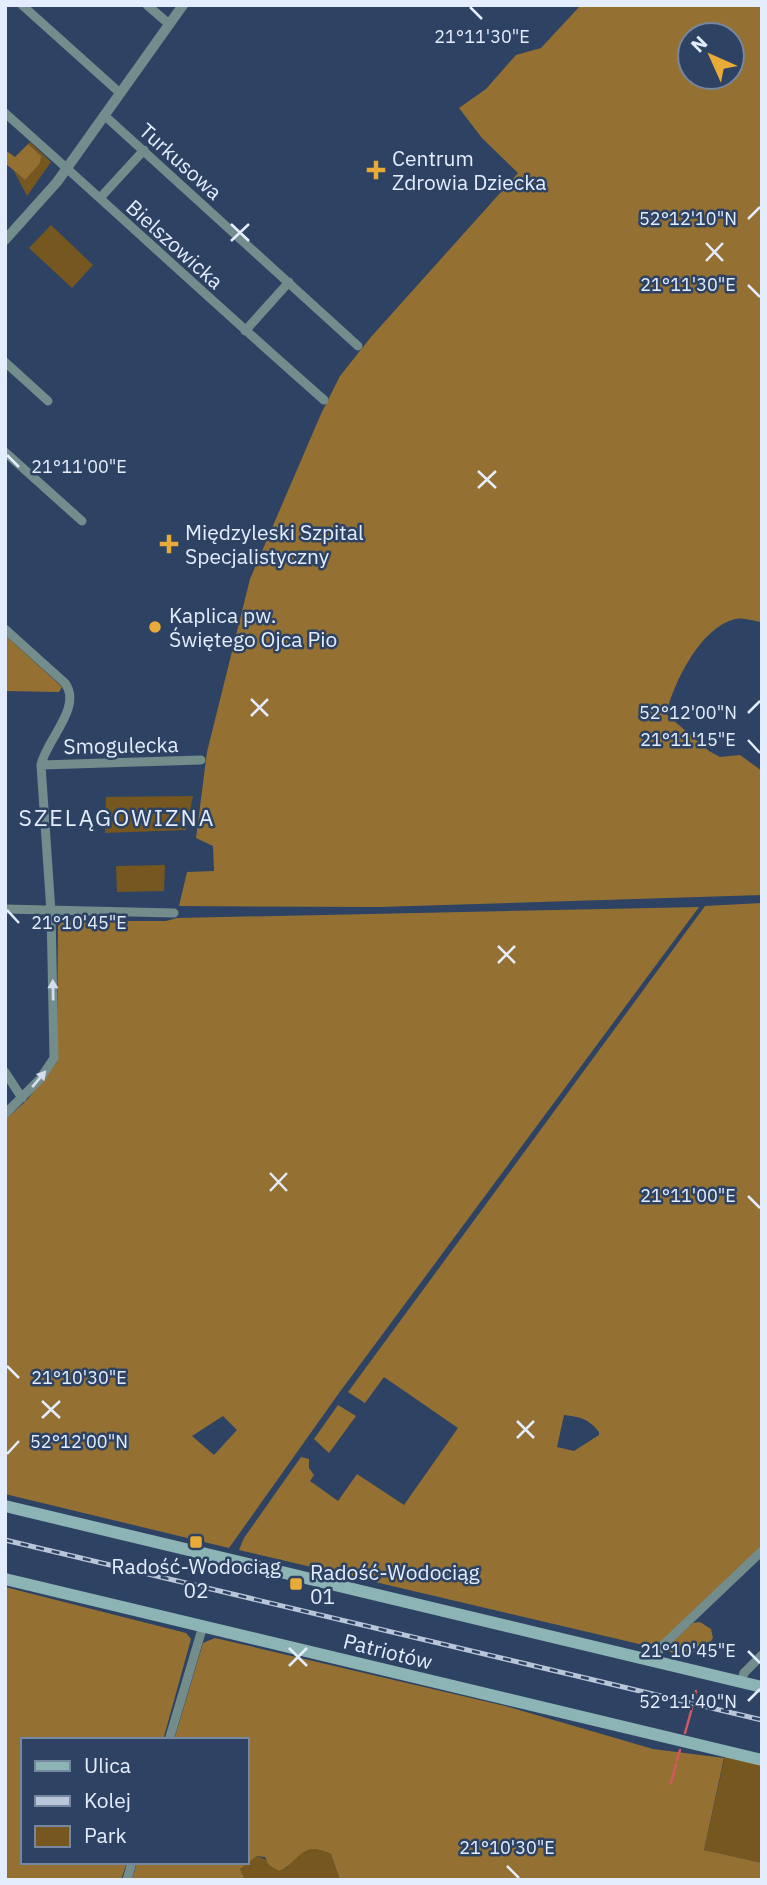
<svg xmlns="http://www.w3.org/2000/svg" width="767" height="1885" viewBox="0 0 767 1885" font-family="'IBM Plex Sans',sans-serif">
<rect width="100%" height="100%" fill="#2e4363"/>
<path fill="#75571f" d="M30,142L51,162L27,196L14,171L25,180L40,156L28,144Z
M51,225L93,265L72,288L29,248Z
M193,796L186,830L105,833L106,797Z
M165,865L164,891L117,892L116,866Z
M725,1756L762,1764V1863L704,1850Z
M319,1848L331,1854L340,1880H245L240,1869L257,1856L286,1868L303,1850Z"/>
<path fill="#947132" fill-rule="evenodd" d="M581,5H762V622C754,621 742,617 735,619C700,628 674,682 666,714L709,751L720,757L740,755L762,771V895L379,907L179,906L187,872L214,871L213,846L196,838L207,752L250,579L321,414L340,376L371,337L518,173L482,138L459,108L486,89L516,55L541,48ZM690,35H732V77H690Z
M28,144L41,156L40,163L25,180L5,163V150L15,157Z
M5,635L62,687L59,692L5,691Z
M762,903V1548L656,1648L239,1550L244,1538L301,1457L309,1459V1468L314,1475L310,1481L338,1501L357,1474L404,1505L458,1428L384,1377L365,1403L348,1392L705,906ZM564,1415C581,1417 589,1419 599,1432V1435L574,1451L557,1447Z
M699,907L339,1393L229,1548L5,1494V1120L27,1100L57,1062L58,926L63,921H166L177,918ZM223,1416L237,1430L214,1455L192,1436Z
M338,1405L356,1416L329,1453L314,1439Z
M5,1587L186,1633L191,1639L163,1740H23V1862H127L121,1880H5Z
M700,1622L711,1629L713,1638L704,1650L677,1654L667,1651V1646L693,1623Z
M215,1638L505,1706L653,1749L724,1758L704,1850L762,1863V1880H340L331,1854C301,1839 301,1861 279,1871L269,1865L265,1857L257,1856L240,1869L245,1880H132L137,1862H247V1740H174L203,1643Z"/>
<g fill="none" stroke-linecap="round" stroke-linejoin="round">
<path stroke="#d0585f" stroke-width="2.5" d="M695,1695L696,1691
M685,1733L692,1708
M677,1760L680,1750
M671,1783L676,1764"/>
<path stroke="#738c8c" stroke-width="9" d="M22,5L120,93
M147,5L169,24
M5,113C112,208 216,305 324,400
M104,115L358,346
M100,198L144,150
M245,331L289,282
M5,362L48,401
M5,452L82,521
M5,629L65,683C83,707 46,740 41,765L51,912L54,1058L40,1079L5,1114
M41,765L201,760
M5,909L174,913
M5,1072L22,1098
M655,1661L660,1648L762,1551
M741,1682L744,1673L762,1655
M169,1740L203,1626
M127,1880L132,1862"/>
<path stroke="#738c8c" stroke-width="10" d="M5,240L57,182L183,5"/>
<path stroke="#8db4b5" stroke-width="12" d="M5,1506L762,1687
M5,1579L762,1760"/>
<g stroke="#b9c5d9" stroke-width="5">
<path id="rail" d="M5,1540L762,1720"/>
</g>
<use href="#rail" stroke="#2e4363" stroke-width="2.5" stroke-dasharray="8" stroke-linecap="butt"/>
</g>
<defs><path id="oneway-solid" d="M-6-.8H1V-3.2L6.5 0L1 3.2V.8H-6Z" transform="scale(1.75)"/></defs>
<g fill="#d2deec">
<use href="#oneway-solid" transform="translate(53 990) rotate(-91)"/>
<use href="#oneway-solid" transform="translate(39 1079) rotate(-50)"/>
</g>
<path fill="none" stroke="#e3edfd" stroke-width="2.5" d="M470,7L482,19M748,219L760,207M231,224L249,241M231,241L249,224M706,243L723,261M706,261L723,243M748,285L760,297M7,455L19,467M478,471L496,488M478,488L496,471M251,699L268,716M748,713L760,701M251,716L268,699M748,740L760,753M7,910L19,923M498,946L515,963M498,963L515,946M270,1173L287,1191M270,1191L287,1173M748,1196L760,1208M7,1366L19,1378M42,1401L60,1418M42,1418L60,1401M517,1421L534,1438M517,1438L534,1421M7,1454L19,1441M289,1648L307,1666M748,1651L760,1663M289,1666L307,1648M748,1701L760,1689M507,1866L519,1878"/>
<g fill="#e8ab37" stroke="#2e4363" stroke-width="2.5">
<path d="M372.5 159.5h7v7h7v7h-7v7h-7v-7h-7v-7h7z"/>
<path d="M165.5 533.5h7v7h7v7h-7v7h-7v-7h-7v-7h7z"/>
<circle cx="155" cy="627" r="7"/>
<rect x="189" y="1535" width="14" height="14" rx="3.5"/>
<rect x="289" y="1577" width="14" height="14" rx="3.5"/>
</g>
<g text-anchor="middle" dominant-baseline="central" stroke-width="5" stroke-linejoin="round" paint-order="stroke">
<g font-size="21" fill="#e3edfd" stroke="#2e4363" text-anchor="start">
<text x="392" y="158">Centrum<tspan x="392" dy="24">Zdrowia Dziecka</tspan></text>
<text x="185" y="532">Międzyleski Szpital<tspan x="185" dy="24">Specjalistyczny</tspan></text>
<text x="169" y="615">Kaplica pw.<tspan x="169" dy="24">Świętego Ojca Pio</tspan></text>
<text x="196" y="1566" text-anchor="middle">Radość-Wodociąg<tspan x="196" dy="24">02</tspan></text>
<text x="310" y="1572">Radość-Wodociąg<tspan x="310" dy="24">01</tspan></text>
</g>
<g font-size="21" fill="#e3edfd" stroke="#2e4363">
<text transform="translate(181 161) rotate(42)">Turkusowa</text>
<text transform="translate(175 244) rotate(42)">Bielszowicka</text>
<text transform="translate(121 745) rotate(-1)">Smogulecka</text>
<text transform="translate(388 1651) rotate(14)">Patriotów</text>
</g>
<g font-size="23" letter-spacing="2" fill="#e3edfd" stroke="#2e4363">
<text x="117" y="817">SZELĄGOWIZNA</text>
</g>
</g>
<g font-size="18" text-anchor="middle" fill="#e3edfd" stroke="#2e4363" stroke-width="5" stroke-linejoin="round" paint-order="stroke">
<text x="482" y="43">21°11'30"E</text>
<text x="688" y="225">52°12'10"N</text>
<text x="688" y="291">21°11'30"E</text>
<text x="79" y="473">21°11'00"E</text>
<text x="688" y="719">52°12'00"N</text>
<text x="688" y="746">21°11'15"E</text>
<text x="79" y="929">21°10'45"E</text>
<text x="688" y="1202">21°11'00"E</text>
<text x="79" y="1384">21°10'30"E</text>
<text x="79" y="1448">52°12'00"N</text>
<text x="688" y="1657">21°10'45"E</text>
<text x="688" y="1708">52°11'40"N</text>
<text x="507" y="1854">21°10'30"E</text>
</g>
<rect width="767" height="1885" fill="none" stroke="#e3edfd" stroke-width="14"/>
<rect x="21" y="1738" width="228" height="126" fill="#2e4363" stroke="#7687a1" stroke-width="2"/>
<rect x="35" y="1761" width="35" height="10" fill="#8db4b5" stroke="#7687a1" stroke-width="2"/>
<text x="84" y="1773" font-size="21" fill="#e3edfd">Ulica</text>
<rect x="35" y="1796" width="35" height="10" fill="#b9c5d9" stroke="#7687a1" stroke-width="2"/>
<text x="84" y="1808" font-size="21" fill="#e3edfd">Kolej</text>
<rect x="35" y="1826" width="35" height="21" fill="#75571f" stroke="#7687a1" stroke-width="2"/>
<text x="84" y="1843" font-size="21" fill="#e3edfd">Park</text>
<g transform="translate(711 56) rotate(315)"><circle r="33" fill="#2e4363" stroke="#7687a1" stroke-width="2"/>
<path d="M0-5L12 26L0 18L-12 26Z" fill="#e8ab37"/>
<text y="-10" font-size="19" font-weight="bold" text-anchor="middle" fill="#e3edfd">N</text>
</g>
</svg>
